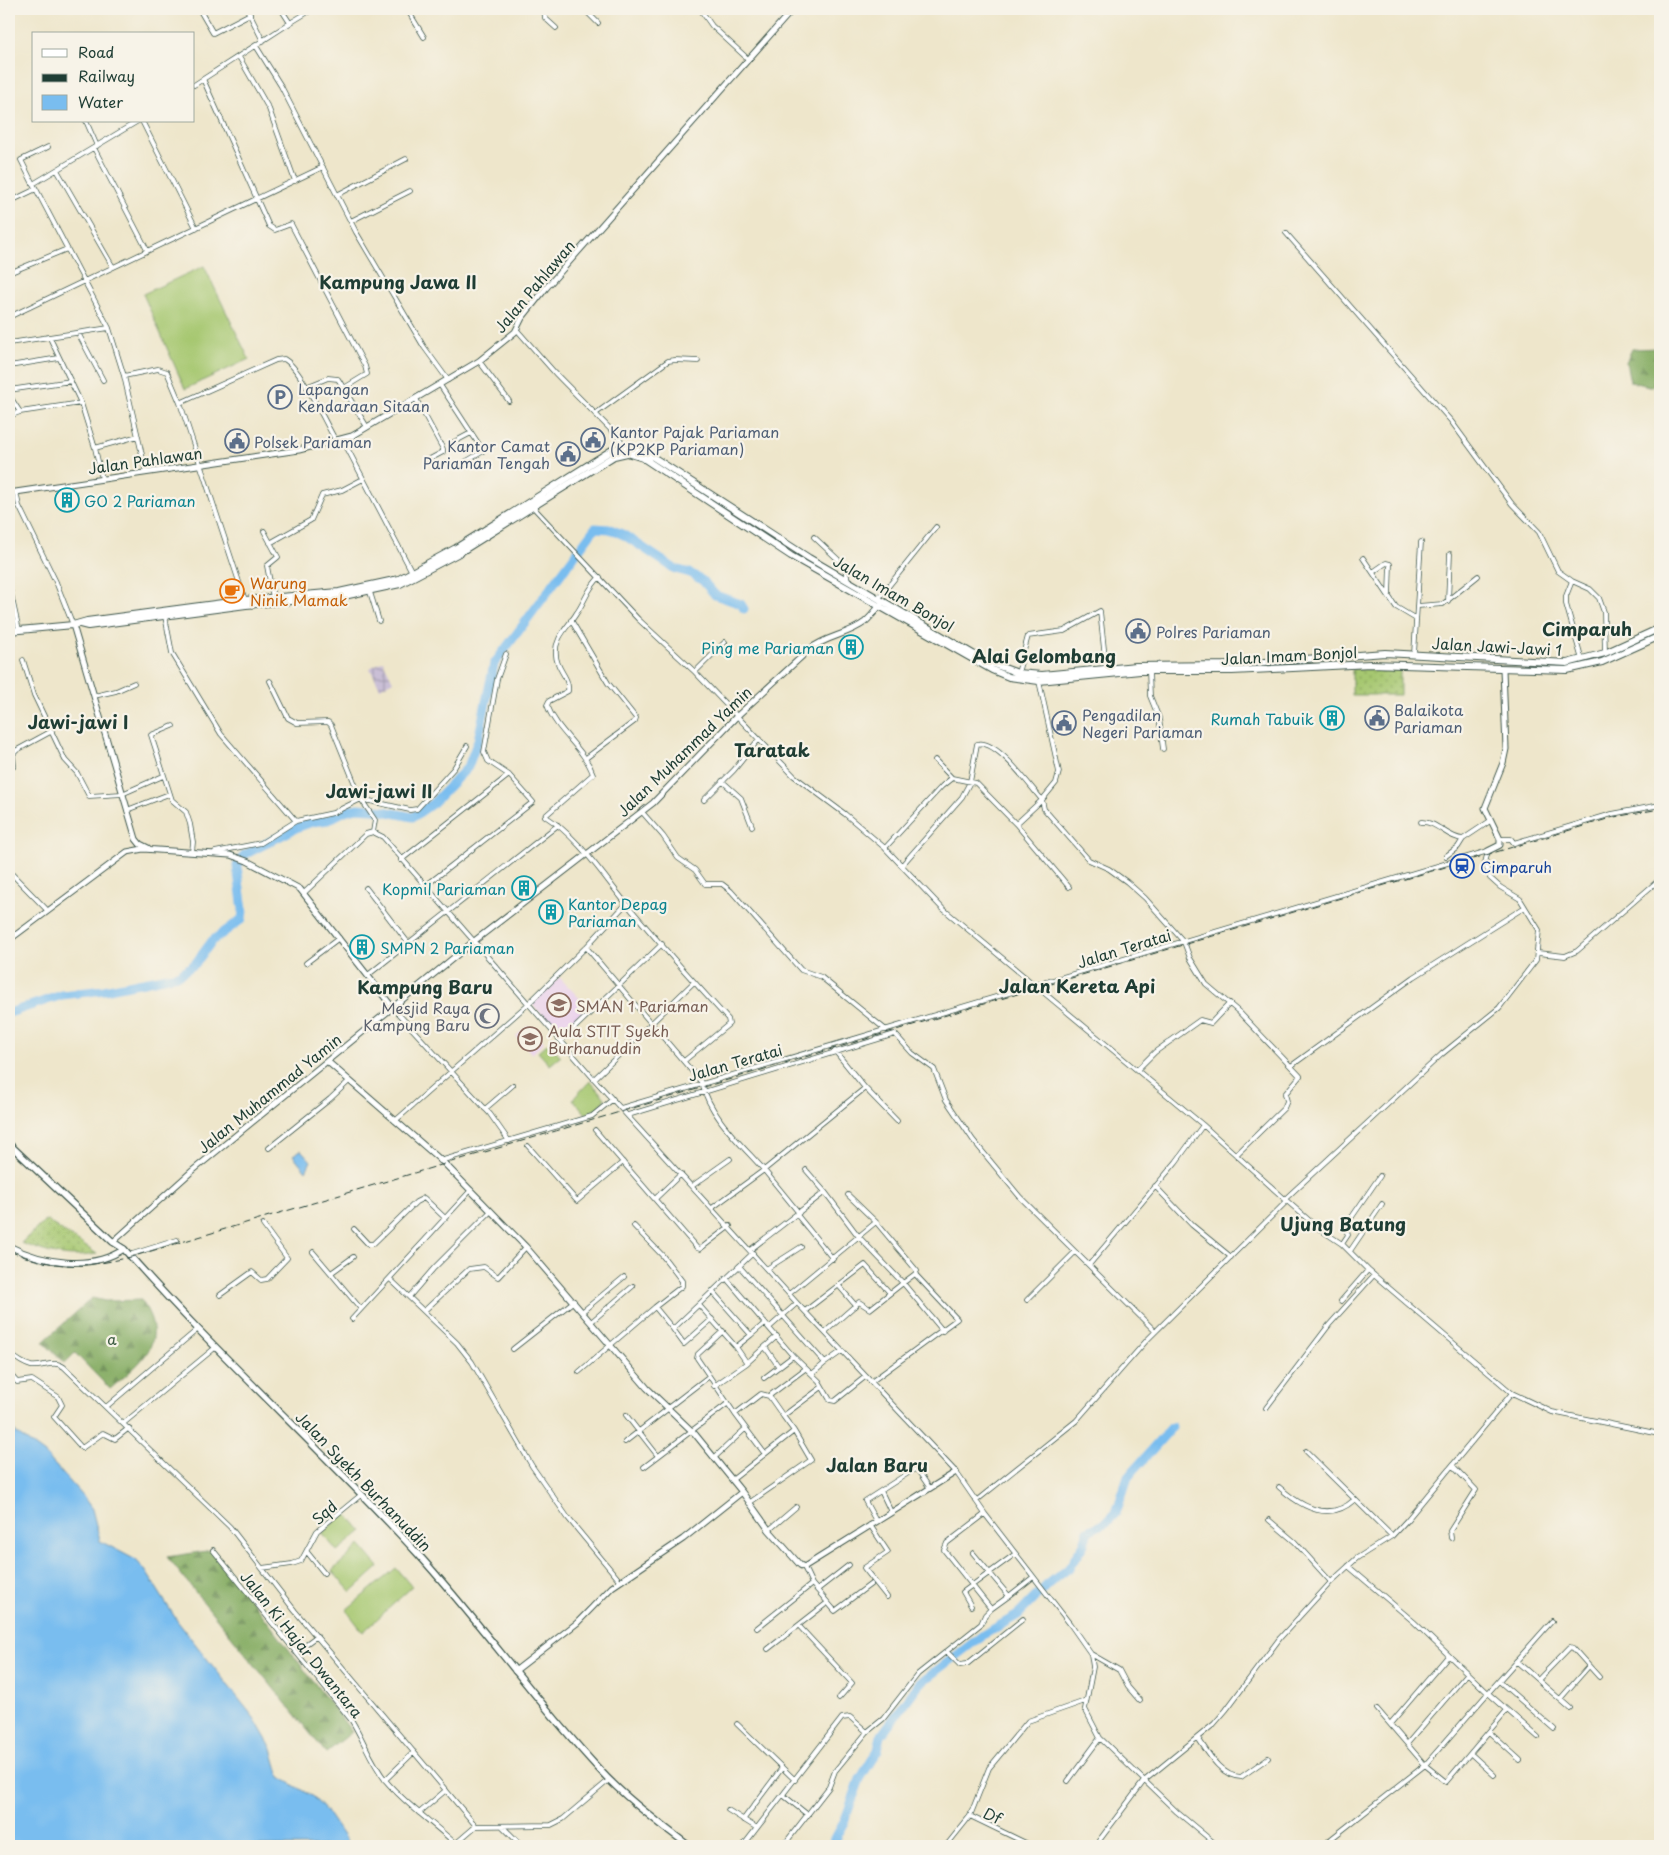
<svg xmlns="http://www.w3.org/2000/svg" width="1669" height="1855" viewBox="0 0 1669 1855" font-family="'Playpen Sans',sans-serif">
<defs>
<pattern id="industrial-grid" width="8" height="8" patternUnits="userSpaceOnUse" patternTransform="scale(1.25)"><rect width="8" height="8" fill="#cabfd6"/><path d="M0 4h8M4 0v8" fill="none" stroke="#a39cae"/></pattern>
<pattern id="forest-firs" width="22" height="20" patternUnits="userSpaceOnUse" patternTransform="scale(1.25)"><rect width="22" height="20" fill="#84ac62"/><path d="M5 1l3.5 6h-7zM16 11l3.5 6h-7z" fill="#6b8d52"/></pattern>
<pattern id="park-dots" width="8" height="8" patternUnits="userSpaceOnUse" patternTransform="scale(1.25)"><rect width="8" height="8" fill="#a6c770"/><path d="M2 2h.1M6 6h.1" fill="none" stroke="#87a35d" stroke-width="1.8" stroke-linecap="round"/></pattern>
</defs>
<rect width="100%" height="100%" fill="#f7f3e8"/>
<filter id="ink" filterUnits="userSpaceOnUse"><feTurbulence type="fractalNoise" baseFrequency=".02" numOctaves="2"/><feDisplacementMap in="SourceGraphic" scale="10" xChannelSelector="R" yChannelSelector="G"/><feConvolveMatrix kernelMatrix="1 2 1 2 8 2 1 2 1" color-interpolation-filters="sRGB"/></filter>
<filter id="wash" filterUnits="userSpaceOnUse"><feTurbulence type="fractalNoise" baseFrequency=".0096" numOctaves="4" result="noise"/><feDisplacementMap in="SourceGraphic" scale="20" xChannelSelector="R" yChannelSelector="G"/><feGaussianBlur stdDeviation="1.12" result="paint"/><feColorMatrix in="noise" values="0 0 0 0 0 0 0 0 0 0 0 0 0 0 0 0 0 1.4 0 .05"/><feComposite in="paint" operator="in"/></filter>
<g filter="url(#wash)">
<rect width="100%" height="100%" fill="#eee6cb"/>
<path fill="#ead1ec" d="M559,977L588,1007L560,1033L531,1003Z
M528,1026L544,1042L532,1054L516,1036Z"/>
<path fill="url(#industrial-grid)" d="M383,661L393,681L380,688L370,668Z"/>
<path fill="url(#forest-firs)" stroke="#52744b" d="M1660,348V388L1630,382L1626,362L1632,349Z
M92,1298L105,1301L141,1300C170,1342 143,1361 110,1389L75,1353L65,1363L43,1342Z
M213,1550L352,1732L326,1753L167,1557Z"/>
<path fill="url(#park-dots)" stroke="#628252" d="M1352,669H1400V695H1352Z
M46,1220L97,1254C67,1259 50,1254 21,1243Z"/>
<path fill="#a6c770" stroke="#628252" d="M204,266L249,359L185,389L143,294Z
M548,1043L561,1056L550,1065L538,1052Z
M590,1081L605,1098L599,1108L586,1114L573,1099Z
M345,1513L362,1531L337,1551L322,1533Z
M360,1545L379,1567L351,1592L332,1571Z
M396,1568L412,1587L363,1632L346,1610Z"/>
<path fill="#79bdef" stroke="#4c7d92" d="M301,1150L311,1161L306,1171L293,1155Z
M9,1422L15,1432L45,1454L82,1495L92,1509L100,1541L136,1560L145,1570L178,1622L254,1718L272,1749L280,1777L313,1797L327,1812L350,1846H9Z"/>
<g fill="none" stroke-linecap="round" stroke-linejoin="round">
<path stroke="#79bdef" stroke-width="9" d="M9,1013L62,995L104,990L178,975L195,964L212,941L242,919L243,910L237,866L244,855L296,828L312,822L328,820L345,811L357,808L373,809L413,817L433,803L468,767L478,740L494,664L595,528L610,529L624,535L675,569L690,573L703,581L715,595L741,604L744,609
M831,1846L844,1822L860,1779L878,1750L881,1736L919,1684L983,1635L1018,1615L1047,1585L1069,1568L1084,1544L1088,1531L1107,1522L1116,1513L1128,1477L1172,1427"/>
</g>
</g>
<g filter="url(#ink)">
<g fill="none" stroke-linecap="round" stroke-linejoin="round">
<g stroke="#3e564b" stroke-width="5.5">
<path id="minor" d="M199,9L213,33L250,14
M247,9L263,41
M407,9L424,37
M544,9L545,18L556,28
M584,9L598,23
M700,9L712,26L748,59
M290,23L313,9
M256,46L281,86L356,232L424,347L448,380
M239,57L269,109L295,181
M203,79L269,226L275,230L291,224L365,366L367,374L344,388
M194,85L290,23L281,9
M86,121L97,146
M142,121L196,228
M94,148L147,250
M57,170L113,267
M33,184L21,160L48,147
M36,189L109,328L124,376L146,472
M337,195L406,159
M9,202L36,189L33,184L138,121
M351,221L410,191
M1286,233L1451,421L1512,504L1539,532L1558,571L1572,581L1590,589L1599,598L1604,612L1605,653
M9,273L67,249
M9,317L323,167
M517,330L555,373L620,439L625,448
M78,333L103,380
M9,343L109,328
M479,361L509,401
M9,366L59,358
M124,376L158,369L167,372L180,403L245,600
M440,385L482,449V452L465,462
M306,387L328,378L338,379L367,427
M9,390L71,381
M9,395L20,412L81,403L50,338
M416,399L443,449V452L428,460
M81,403L95,448L138,436
M180,403L276,360L284,359C301,368 325,423 336,441
M595,414L668,361L675,360L698,361
M9,416L20,412
M343,440L412,572
M454,442L471,433
M95,448L102,479
M16,492L19,506L56,582L73,625
M532,506L638,619L695,672L794,776L845,814L885,848L942,908L1203,1125L1287,1201L1318,1228L1342,1244L1368,1270L1512,1393L1407,1520L1392,1536L1357,1558L1331,1582L1280,1638L1226,1710L1214,1724L1144,1781L1095,1846
M264,531L278,557L267,566L273,598
M9,533L11,532
M814,537L844,565L848,580
M270,543L311,520L322,495L342,490L363,479
M1363,558L1396,607L1416,619
M1373,572L1386,563L1390,564L1389,595
M600,577C588,587 585,602 576,614C568,627 554,638 556,655C556,669 570,677 568,691L549,701L547,705C557,732 584,748 593,774L545,816C578,837 601,873 625,902C658,942 693,981 728,1019L729,1024L684,1061
M1572,581L1566,596V604L1582,660
M9,585L19,630
M370,592L379,621
M879,598L936,527
M1448,601L1450,554
M1418,606L1443,604L1478,576
M165,616L172,653L221,734L296,821
M571,620L608,683L636,718L635,721L586,758
M506,654L497,679L484,752L488,761L509,775
M1414,654L1421,542
M23,660L34,695L65,760L77,773L89,796L122,794L163,776
M1149,671L1150,696L1159,718L1163,749
M695,672L725,642
M1018,673L1028,636L1064,631L1100,611L1106,668
M270,681L288,718L297,723L328,722L331,725L361,799L375,820L373,832
M1039,681L1059,772L1056,783L1042,800L1044,809L1089,860L1109,869L1127,882L1145,898L1184,942L1190,958L1206,984L1239,1012L1300,1076L1285,1094L1287,1101L1284,1108L1236,1155
M94,696L116,691L134,683
M173,726L151,735L172,800L186,812L190,824L193,842L192,852
M935,760L952,778
M9,770L14,766L13,754L17,750L52,731
M722,781L741,798L752,826
M704,800L734,770L759,739
M127,810L169,794
M642,812L663,836L678,858L695,870L705,884H722L731,891L801,970L821,977L886,1030
M1421,822C1437,821 1447,838 1463,839L1490,821
M1500,839H1511L1514,843L1612,814L1660,805
M885,848L942,786L952,778L976,783L1016,824L1069,887
M215,852L261,843L296,821L333,813L361,799L410,810L417,809L454,768L467,746
M1446,856L1458,847L1463,839
M401,860L509,775L533,802L424,887
M902,865L962,797L970,782L977,744C996,738 1030,786 1042,800L1016,824
M9,871L48,911
M366,888L409,944
M304,893L366,834L373,832L383,837L594,1079L797,1303L956,1472L985,1514L1070,1624L1091,1654L1093,1667L1085,1709L1100,1738L1177,1812L1218,1846
M586,947L702,1083C710,1117 742,1145 764,1170L712,1208
M1538,953L1565,956L1577,951L1660,879
M306,963L339,938
M368,975L558,825
M393,1008L490,1114L509,1141
M562,1040L662,944
M835,1051L865,1088L897,1121
M1291,1066L1414,977L1525,907
M1137,1070L1155,1052L1200,1020L1211,1023L1230,1003
M594,1079L694,982
M621,1108L1488,851
M485,1109L513,1085
M628,1115L895,1034L912,1053L934,1069L946,1100L973,1140L1020,1197L1155,1331
M395,1121L527,1005L586,947L626,904
M595,1130L697,1248L700,1249L730,1226
M528,1146L577,1201L623,1162
M269,1148L330,1099L349,1081
M440,1161L592,1116L613,1099
M806,1170L825,1192
M692,1186L730,1159
M1155,1186L1192,1225L1231,1257
M848,1195L876,1222L917,1271L915,1274L957,1319L871,1382
M656,1198L681,1174
M1285,1199L1442,1054L1499,1008L1536,960L1539,930L1520,899L1500,887L1490,878L1485,863L1488,851
M799,1213L764,1170L865,1088
M797,1215L833,1259
M634,1226L662,1255L682,1281V1286L655,1307
M354,1229L368,1244H373L416,1202L424,1198L445,1218
M1342,1244L1348,1235L1345,1227L1380,1176
M750,1250L825,1192L859,1237L903,1283L915,1274
M1350,1251L1382,1204
M313,1252L361,1309
M129,1255L177,1240
M1089,1265L1176,1162L1203,1125
M739,1266L825,1363L842,1351
M768,1268L801,1247
M331,1273L353,1257
M726,1278L793,1356L819,1381L830,1400L835,1401L865,1377
M390,1279L457,1343L472,1362L532,1466L568,1518L620,1581
M839,1286L856,1306
M712,1291L751,1335L765,1323
M789,1294L876,1222
M220,1295L252,1272L261,1280L267,1279L287,1258L263,1225
M409,1297L434,1268L491,1211
M1027,1300L1075,1252
M1341,1301L1368,1270
M699,1305L736,1347L751,1335
M424,1311L469,1269L484,1267L498,1277L526,1247
M583,1311L624,1277
M805,1311L865,1265L890,1293
M352,1319L471,1190
M591,1322L633,1286
M770,1327L797,1303
M673,1329L684,1344L712,1319
M723,1331L698,1354L697,1358L735,1414
M825,1332L859,1302L870,1309L903,1283L943,1331
M736,1347L747,1363L777,1336
M765,1347L779,1367
M513,1349L574,1301
M9,1353C15,1358 23,1364 31,1366C42,1368 54,1359 64,1367L230,1527L295,1611L476,1826L551,1825L563,1819L609,1780
M805,1369L769,1396L761,1394L735,1414L765,1454L794,1431L783,1416L822,1387
M579,1372L655,1307L673,1329L753,1253
M9,1373L17,1382L32,1380L58,1397L62,1405L54,1417L82,1448L103,1433L115,1439L129,1428
M812,1374L825,1363
M764,1378L793,1356
M714,1386L747,1363
M1512,1393L1552,1412L1660,1434
M769,1396L783,1416
M106,1407L198,1329
M669,1407L708,1377
M1266,1408L1329,1325L1374,1275
M626,1415L658,1456
M124,1423L216,1347
M625,1442L669,1408
M1306,1451L1392,1536
M714,1458L745,1429
M644,1467L727,1404
M732,1480L765,1454
M1279,1487C1300,1506 1329,1523 1354,1500
M881,1491L891,1512
M976,1501L1076,1421L1147,1340L1287,1201
M749,1503L811,1460L794,1431
M1269,1520L1295,1542L1331,1582
M876,1521L865,1501L913,1470L917,1469L929,1487
M870,1525L888,1552L864,1568L887,1597
M769,1530L796,1507
M1451,1538L1450,1531L1476,1490L1453,1466
M213,1550L352,1721C364,1741 371,1762 386,1781C407,1806 435,1824 458,1846
M307,1552L324,1573
M973,1553L1009,1596L991,1609L944,1550L947,1543L985,1514
M804,1567L812,1584L835,1611L871,1584
M262,1568L292,1564L301,1561L317,1531L362,1494
M817,1590L849,1565
M1009,1596L1032,1578
M971,1606L963,1592L1015,1554
M799,1626L852,1683L839,1698
M757,1628L812,1584
M768,1649L827,1603
M295,1652L317,1636
M947,1652L960,1665L967,1664L1023,1619
M1091,1654L1119,1670L1128,1687L1140,1701
M1516,1661L1570,1708
M1538,1680L1570,1647L1573,1648L1599,1677
M1499,1681L1554,1729
M1560,1699L1589,1666
M1377,1709L1425,1765L1446,1782L1507,1710
M737,1724L795,1780
M1390,1724L1448,1656
M1489,1732L1520,1760
M1538,1737L1488,1693L1552,1621
M1198,1738C1208,1753 1221,1777 1241,1777L1268,1758
M1407,1744L1467,1674
M1471,1754L1494,1775
M385,1780L414,1752
M1068,1781L1100,1738
M783,1795L808,1815
M728,1810L757,1828
M419,1813L446,1790
M970,1816L1032,1846
M743,1820L782,1768
M502,1826L522,1846
M455,1844L476,1826
M743,1846L842,1718L850,1717L867,1732
M783,1846L829,1787L835,1771L867,1732L883,1719L918,1674L981,1624L985,1615L991,1609
M946,1846L970,1816L989,1768L1028,1721L1085,1701
M1322,1846L1425,1765L1488,1693L1414,1622L1348,1566"/>
</g>
<g stroke="#3e564b" stroke-width="7">
<path id="tertiary" d="M9,493L299,450L352,436L479,361L515,332L522,318L546,288L793,9
M73,625L136,839L140,844L148,848
M1488,851L1500,845V839L1485,808L1503,763L1506,749L1503,669
M9,940L127,852L143,849L230,855L247,861L300,889L393,1008
M328,1062L444,1163L526,1247L647,1388L695,1434L742,1492L683,1539L612,1587L577,1623L515,1671
M113,1242L191,1172L473,942L653,803L736,717L810,649C826,636 848,635 865,622C871,617 876,610 881,604
M9,1246C42,1263 91,1271 124,1249
M742,1492L769,1530L800,1565L804,1567L956,1472"/>
</g>
<g stroke="#3e564b" stroke-width="8">
<path id="secondary" d="M9,1144L113,1242L124,1249C217,1355 322,1449 417,1553C480,1622 534,1699 598,1768C625,1798 658,1822 689,1846"/>
</g>
<g stroke="#3e564b" stroke-width="8">
<path id="primary" d="M80,624L88,626L246,605L339,597L400,584L459,553L614,456L627,453L643,458L791,556L992,670L1009,677L1039,681L1140,671H1232L1370,664L1567,670L1602,662L1660,636
M9,631L73,625L87,621L245,600L339,592L399,579L456,548L612,450C627,444 639,451 653,457L809,558L985,661L1018,673L1042,675L1136,666L1226,665L1385,653L1567,663L1605,653L1660,628"/>
</g>
<use href="#minor" stroke="#fff" stroke-width="4"/>
<use href="#tertiary" stroke="#fff" stroke-width="5"/>
<use href="#secondary" stroke="#fff" stroke-width="5.5"/>
<use href="#primary" stroke="#fff" stroke-width="6"/>
<path stroke="#1f3d34" stroke-width="1" stroke-dasharray="8 4" stroke-linecap="butt" d="M9,1251C57,1270 82,1268 131,1257L1614,817L1660,809"/>
</g>
</g>
<defs>
<g id="parking-ring" transform="scale(1.25)"><circle r="9.5" fill="#f7f3e8" stroke="#5c6f8a" stroke-width="1.5"/><path d="M-3.5-5.5H1a3.5 3.5 0 0 1 0 7H-1V5.5H-3.5ZM-1-3.4V-.6H.8a1.4 1.4 0 0 0 0-2.8Z" fill="#5c6f8a"/></g>
<g id="civic-ring" transform="scale(1.25)"><circle r="9.5" fill="#f7f3e8" stroke="#5c6f8a" stroke-width="1.5"/><path d="M-.6-6.5H3V-4.5H.6V-3L4-1V1h2V6H-6V1h2V-1L-.6-3ZM-1.2 2.5V6h2.4V2.5Z" fill="#5c6f8a"/></g>
<g id="building-ring" transform="scale(1.25)"><circle r="9.5" fill="#f7f3e8" stroke="#0f9aa8" stroke-width="1.5"/><path d="M-4-6H4V6H1V3H-1V6H-4ZM-2.5-4.3h1.7v1.8h-1.7ZM.8-4.3h1.7v1.8H.8ZM-2.5-1h1.7V.8h-1.7ZM.8-1h1.7V.8H.8Z" fill="#0f9aa8"/></g>
<g id="cafe-ring" transform="scale(1.25)"><circle r="9.5" fill="#f7f3e8" stroke="#e8710a" stroke-width="1.5"/><path d="M-5.5-4.5H6V0H3Q3 3.5 0 3.5H-2.5Q-5.5 3.5-5.5 0ZM3-3.2v2h1.7v-2ZM-6 4.5H4V6H-6Z" fill="#e8710a"/></g>
<g id="station-ring" transform="scale(1.25)"><circle r="9.5" fill="#f7f3e8" stroke="#1a4fb4" stroke-width="1.5"/><path d="M-3-6H3Q5-6 5-4V2Q5 4 3 4L4.5 6H3L1.5 4h-3L-3 6H-4.5L-3 4Q-5 4-5 2V-4Q-5-6-3-6ZM-3.5-4v3h7v-3ZM-3.5 1v1.5H-2V1ZM2 1v1.5H3.5V1Z" fill="#1a4fb4"/></g>
<g id="school-ring" transform="scale(1.25)"><circle r="9.5" fill="#f7f3e8" stroke="#8d6e63" stroke-width="1.5"/><path d="M0-5L7-2L0 1L-7-2ZM-4 1L0 2.5L4 1V4Q0 6-4 4Z" fill="#8d6e63"/></g>
<g id="mosque-ring" transform="scale(1.25)"><circle r="9.5" fill="#f7f3e8" stroke="#6b7280" stroke-width="1.5"/><path d="M3.5-4.9A6 6 0 1 0 3.5 4.9A5 5 0 1 1 3.5-4.9Z" fill="#6b7280"/></g>
<g id="university-ring" transform="scale(1.25)"><circle r="9.5" fill="#f7f3e8" stroke="#8d6e63" stroke-width="1.5"/><path d="M0-5L7-2L0 1L-7-2ZM-4 1L0 2.5L4 1V4Q0 6-4 4Z" fill="#8d6e63"/></g>
</defs>
<g fill-rule="evenodd">
<use href="#parking-ring" x="280" y="397"/>
<use href="#civic-ring" x="593" y="440"/>
<use href="#civic-ring" x="237" y="441"/>
<use href="#civic-ring" x="568" y="454"/>
<use href="#building-ring" x="67" y="500"/>
<use href="#cafe-ring" x="232" y="591"/>
<use href="#civic-ring" x="1138" y="631"/>
<use href="#building-ring" x="851" y="647"/>
<use href="#building-ring" x="1332" y="718"/>
<use href="#civic-ring" x="1377" y="718"/>
<use href="#civic-ring" x="1064" y="723"/>
<use href="#station-ring" x="1462" y="866"/>
<use href="#building-ring" x="524" y="888"/>
<use href="#building-ring" x="551" y="912"/>
<use href="#building-ring" x="362" y="947"/>
<use href="#school-ring" x="559" y="1005"/>
<use href="#mosque-ring" x="487" y="1016"/>
<use href="#university-ring" x="530" y="1039"/>
</g>
<g text-anchor="middle" dominant-baseline="central" stroke-width="4.5" stroke-linejoin="round" paint-order="stroke">
<g font-size="15" fill="#1f3d34" stroke="#f7f3e8">
<text transform="translate(534 286) rotate(-50)">Jalan Pahlawan</text>
<text transform="translate(145 460) rotate(-8)">Jalan Pahlawan</text>
<text transform="translate(894 593) rotate(30)">Jalan Imam Bonjol</text>
<text transform="translate(1497 646) rotate(3)">Jalan Jawi-Jawi 1</text>
<text transform="translate(1289 655) rotate(-3)">Jalan Imam Bonjol</text>
<text transform="translate(684 751) rotate(-44)">Jalan Muhammad Yamin</text>
<text transform="translate(1124 948) rotate(-17)">Jalan Teratai</text>
<text transform="translate(735 1062) rotate(-16)">Jalan Teratai</text>
<text transform="translate(269 1093) rotate(-39)">Jalan Muhammad Yamin</text>
<text transform="translate(364 1481) rotate(46)">Jalan Syekh Burhanuddin</text>
<text transform="translate(324 1512) rotate(-41)">Sqd</text>
<text transform="translate(302 1644) rotate(51)">Jalan Ki Hajar Dwantara</text>
<text transform="translate(993 1815) rotate(26)">Df</text>
</g>
<g font-size="15" fill="#4e5e75" stroke="#f7f3e8" text-anchor="start">
<text x="298" y="388">Lapangan<tspan x="298" dy="17">Kendaraan Sitaan</tspan></text>
<text x="610" y="431">Kantor Pajak Pariaman<tspan x="610" dy="17">(KP2KP Pariaman)</tspan></text>
<text x="254" y="441">Polsek Pariaman</text>
<text x="550" y="445" text-anchor="end">Kantor Camat<tspan x="550" dy="17">Pariaman Tengah</tspan></text>
<text x="1156" y="631">Polres Pariaman</text>
<text x="1394" y="709">Balaikota<tspan x="1394" dy="17">Pariaman</tspan></text>
<text x="1082" y="714">Pengadilan<tspan x="1082" dy="17">Negeri Pariaman</tspan></text>
</g>
<g font-size="15" fill="#0d838f" stroke="#f7f3e8" text-anchor="start">
<text x="84" y="500">GO 2 Pariaman</text>
<text x="834" y="647" text-anchor="end">Ping me Pariaman</text>
<text x="1314" y="718" text-anchor="end">Rumah Tabuik</text>
<text x="506" y="888" text-anchor="end">Kopmil Pariaman</text>
<text x="568" y="903">Kantor Depag<tspan x="568" dy="17">Pariaman</tspan></text>
<text x="380" y="947">SMPN 2 Pariaman</text>
</g>
<g font-size="15" fill="#c56008" stroke="#f7f3e8" text-anchor="start">
<text x="250" y="582">Warung<tspan x="250" dy="17">Ninik Mamak</tspan></text>
</g>
<g font-size="15" fill="#164399" stroke="#f7f3e8" text-anchor="start">
<text x="1480" y="866">Cimparuh</text>
</g>
<g font-size="15" fill="#785e54" stroke="#f7f3e8" text-anchor="start">
<text x="576" y="1005">SMAN 1 Pariaman</text>
<text x="548" y="1030">Aula STIT Syekh<tspan x="548" dy="17">Burhanuddin</tspan></text>
</g>
<g font-size="15" fill="#5b616d" stroke="#f7f3e8" text-anchor="end">
<text x="470" y="1007">Mesjid Raya<tspan x="470" dy="17">Kampung Baru</tspan></text>
</g>
<g font-size="15" fill="#3a5940" stroke="#f7f3e8">
<text x="112" y="1338">a</text>
</g>
<g font-size="18" font-weight="bold" fill="#1f3d34" stroke="#f7f3e8">
<text x="398" y="281">Kampung Jawa II</text>
<text x="1587" y="628">Cimparuh</text>
<text x="1044" y="655">Alai Gelombang</text>
<text x="78" y="721">Jawi-jawi I</text>
<text x="772" y="749">Taratak</text>
<text x="379" y="790">Jawi-jawi II</text>
<text x="1077" y="985">Jalan Kereta Api</text>
<text x="425" y="986">Kampung Baru</text>
<text x="1343" y="1223">Ujung Batung</text>
<text x="877" y="1464">Jalan Baru</text>
</g>
</g>
<rect width="1669" height="1855" fill="none" stroke="#f7f3e8" stroke-width="30"/>
<rect x="32" y="32" width="162" height="90" fill="#f7f3e8" stroke="#a1aaa0"/>
<rect x="42" y="49" width="25" height="8" fill="#ffffff" stroke="#a1aaa0"/>
<text x="78" y="58" font-size="15" fill="#1f3d34">Road</text>
<rect x="42" y="74" width="25" height="8" fill="#1f3d34" stroke="#a1aaa0"/>
<text x="78" y="82" font-size="15" fill="#1f3d34">Railway</text>
<rect x="42" y="95" width="25" height="15" fill="#79bdef" stroke="#a1aaa0"/>
<text x="78" y="108" font-size="15" fill="#1f3d34">Water</text>
</svg>
